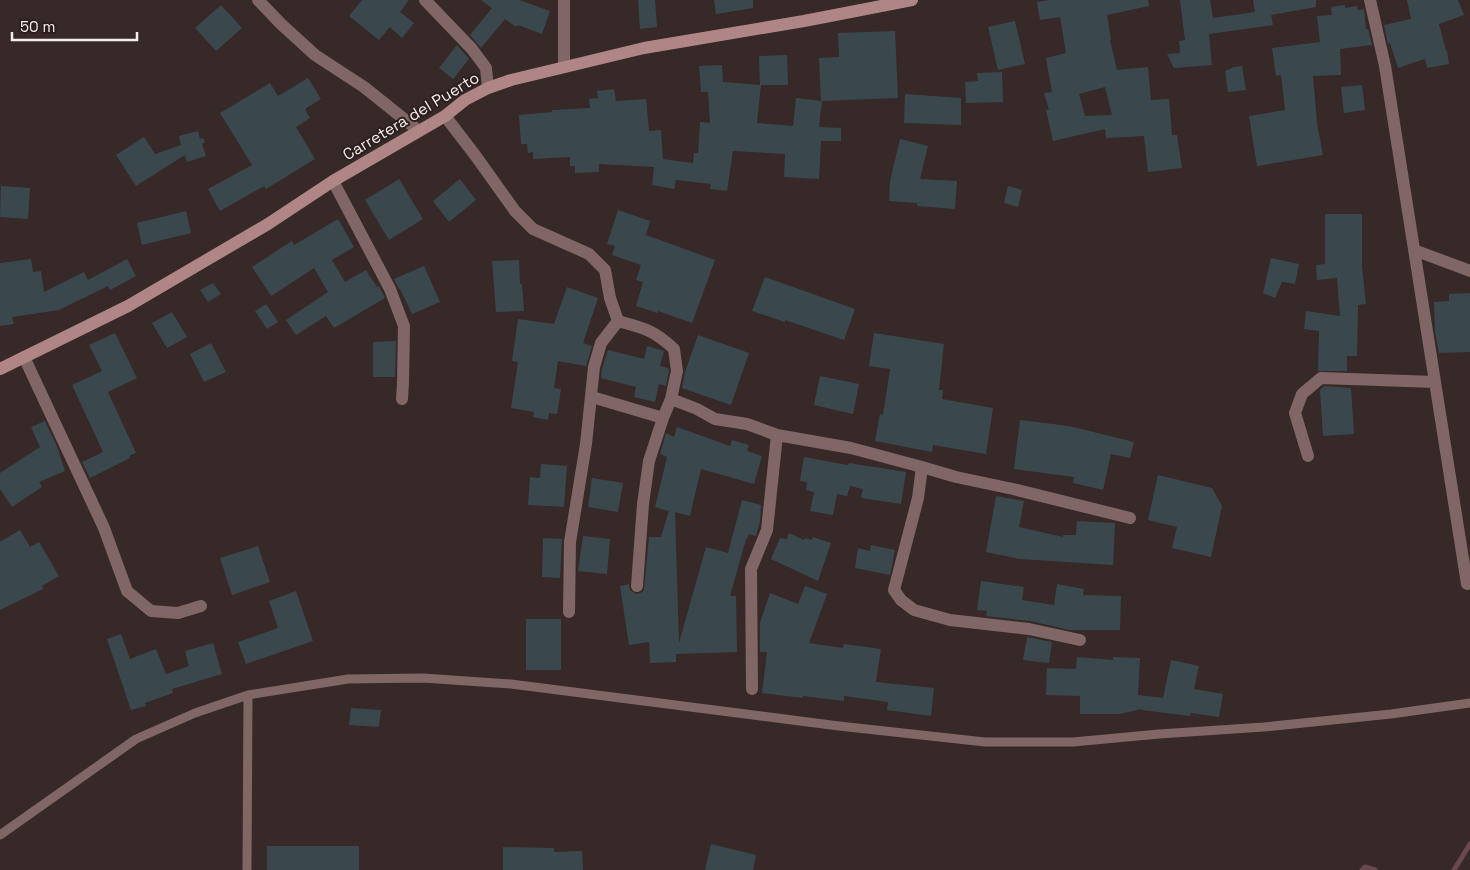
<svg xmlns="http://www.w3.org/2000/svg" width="1470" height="870" viewBox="0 0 1470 870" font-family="'Space Grotesk',sans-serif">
<rect width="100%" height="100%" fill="#362928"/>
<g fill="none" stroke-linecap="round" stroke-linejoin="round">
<path stroke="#6b484b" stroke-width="5" d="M1362,870L1365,867L1375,870
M1454,870L1470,844"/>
</g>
<path fill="#3a484d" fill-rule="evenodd" d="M362,0H409L400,12L414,23L402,38L390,27L379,40L349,16Z
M481,0H519L550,11L542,34L518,25L516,27L505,19L481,48L470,35L492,8Z
M638,0H655L657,27L640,29Z
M714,0H753V8L716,14Z
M1049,0H1148L1149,6L1107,15L1111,40H1110L1117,70L1148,67L1151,100L1169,99L1172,135H1177L1182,168L1148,172L1144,136L1106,138L1105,129L1053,141L1046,110H1049L1044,93L1052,92L1046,58L1066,53L1060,17L1040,20L1037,2ZM1105,87L1112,115L1085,116L1079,94Z
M1180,0H1210L1213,18L1255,12L1253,0H1316V7L1271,15L1273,25L1209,34L1212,65L1174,68L1167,54L1180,53L1179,41L1185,40Z
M1407,0H1458L1464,15L1439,24L1446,51H1447L1449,64L1427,68L1425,59L1398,68L1390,43L1388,44L1384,25L1411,19Z
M221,5L242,28L216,51L195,28Z
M1345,5V8L1357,6L1358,10L1364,9L1366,29H1368L1372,45L1340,49L1341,75L1313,76L1317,123L1323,155L1257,166L1249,116L1285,110L1281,75L1276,76L1272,48L1320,42L1317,16L1332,15L1331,7Z
M1015,21L1025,64L998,70L988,27Z
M895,31L898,98L821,101L819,58L839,57L838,33Z
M457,45L469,59L453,79L439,68Z
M787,55L788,85H760L759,56Z
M722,65L723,82L761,85L757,123L793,126L796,98L822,101L819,127L841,128V141H821L819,179L784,177L785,154L733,151L727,191L710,189L711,184L676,180L674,189L652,185L654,167L599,164V172L575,173V166H570V157L533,159V152L528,153L527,144H521L519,115L552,112V110L590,108L589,99L598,98L597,91L614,89L616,101L646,99L649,131L661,130L663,159L693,163L694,153H698L700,122L710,123L708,92H701L699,66Z
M1242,66L1246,90L1228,92L1225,71L1234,67Z
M1002,72L1003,102L966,103L965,82L978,81L977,73Z
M308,78L321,99L305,109L310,118L296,127L315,159L266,189L264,186L220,211L208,189L252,165L220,113L270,83L278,96Z
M1362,85L1365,110L1344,113L1341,87Z
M905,94L961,98V125L904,123Z
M198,131L200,139L203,138L205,142L202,144L206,156L187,162L185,155L136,186L116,155L144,137L155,154L181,145L179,136Z
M900,139L928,146L920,179L957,181L955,209L917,206V203L889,201L890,181Z
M399,179L423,219L389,240L365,200Z
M460,179L476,200L449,222L433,201Z
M1,186L30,188L28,219L0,217Z
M1008,186L1022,190L1018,207L1004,203Z
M618,210L650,221L646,235L715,260L692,323L658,311L657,313L636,306L643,282L636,280L641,265L612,255L615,246L607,244Z
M186,211L191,233L142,245L137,223Z
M1325,214H1362V266L1366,304L1358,305L1357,356H1347V371H1318L1319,331L1304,329L1306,311L1340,316L1337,278L1317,280L1316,265L1325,264Z
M338,219L354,247L332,260L345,282L366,270L377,287L379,286L385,298L334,328L326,316L296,335L286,320L328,292L314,268L271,296L252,267L292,241L294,245Z
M1271,258L1299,264L1295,284L1282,282L1275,298L1263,293Z
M31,259L33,272L41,271L44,292L84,272L88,280L127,259L136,276L110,290L108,286L59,310L12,317L14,324L0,326V263Z
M519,260L520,284H522L524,311L496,312L492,261Z
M424,266L440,302L412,314L400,289H399L394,279Z
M765,277L855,309L844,340L785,320V322L752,311Z
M213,283L221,294L208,302L200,290Z
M567,287L598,298L583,343L592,346L586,366L558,361L554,388L561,389L557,414L549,413L548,420L533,417L534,412L511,408L518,362L512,361L518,319L554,324Z
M1470,293V352L1439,353L1435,332L1434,302L1449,301V294Z
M266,304L278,322L267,329L255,311Z
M172,312L187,337L167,348L152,323Z
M115,333L137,378L108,392L136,453L129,456L130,458L90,478L82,462L103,452L72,385L102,371L89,345Z
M874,333L944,344L939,390H943L942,399L993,408L986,454L933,445L932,452L875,441L880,414L883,415L890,369L869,366Z
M698,335L749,353L731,405L682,388L685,372Z
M396,341L395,377H373V342Z
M211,343L226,372L204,382L190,354Z
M647,346L664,351L660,366L668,368L669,371L666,386L659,384L655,402L634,397L636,387L601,378L602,369L608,350L644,359Z
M820,376L859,384L853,414L814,405Z
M1324,386L1351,388L1354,434L1323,436L1320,390Z
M1020,420L1069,426L1134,442L1130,458L1111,454L1103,490L1073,483L1074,477L1014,469Z
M45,421L56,444L65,471L39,482L42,487L12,507L0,489V473L40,447L31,427Z
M677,427L730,446L732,440L749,445L747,451L762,456L754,484L701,469L690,516L675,512L679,643L706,547L728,553L742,500L761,505L760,521L756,536L749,534L747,539H746L730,596H736L737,652L676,654V662L650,663L649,642L629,645L620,586L629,584L630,590L636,594L641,593L644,590L649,537H661L669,511L655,507L667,457L660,454L666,433L674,437Z
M804,457L848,465L849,463L906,472L901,504L861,498L863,489L850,486L847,496L837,494L833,515L810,511L814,492L806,490L807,482L800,481Z
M541,464L567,466L564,507L528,505L530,477L540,478Z
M1158,475L1212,488L1222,506L1211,557L1172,548L1177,527L1148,520Z
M592,478L623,483L618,512L588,507Z
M996,496L1024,501L1019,527L1063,537V535H1076L1077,521L1115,523L1113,565L1020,559L986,552Z
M20,530L30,547L39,542L59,576L42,586L43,589L0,610V542Z
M789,533L804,540L805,538L812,540L813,537L831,543L818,581L771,559L780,538L787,539Z
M583,536L610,539L607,574L578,571Z
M543,538L562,539L560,578L542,577Z
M871,545L895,550L890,575L855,568L858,548L870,551Z
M258,546L270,582L232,595L220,558Z
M981,581L1024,587L1022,600L1054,605L1057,584L1084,589L1083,595L1121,596L1120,630H1070L1030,621L986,616L987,611L977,610Z
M805,586L827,594L809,643L843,648L844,644L881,649L876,682L934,688L931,716L887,710L888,702L844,696V701L803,696V698L762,693L767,652H760V623L770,593L798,604Z
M296,591L313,641L246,664L238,642L278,628L269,601Z
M526,619H561V670H526Z
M121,634L130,659L156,649L166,674L189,666L185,651L213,643L222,674L172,689L173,693L145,703L146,706L131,710L107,639Z
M1027,637L1052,642L1049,663L1023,660Z
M1077,657L1113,660V657L1140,658L1138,695L1163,698L1171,660L1199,666L1194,689L1223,694L1219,717L1191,713L1190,716L1142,710V709L1119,714H1080V696L1046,695L1047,668L1076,669Z
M351,708L381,710L379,727L349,725Z
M711,844L756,855L753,870H705Z
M267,846H359V870H267Z
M503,847L554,848V852L582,851L583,870H503Z"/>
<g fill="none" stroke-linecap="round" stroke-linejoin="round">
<path stroke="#806665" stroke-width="9" d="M0,835L136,739L195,713L248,695L348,679L423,678L511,684L839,726L985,742H1073L1159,734L1264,727L1391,714L1470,703
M247,870L248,695"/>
<path stroke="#806665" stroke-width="12" d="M258,0L281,24L315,55L364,87L419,131
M425,0L472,49L486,68L488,88
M564,0V67
M1370,0L1385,66L1467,584
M445,116L475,155L515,211L533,229L589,254L605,270L610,298L618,321C644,328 654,330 674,349L677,371L671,399L697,409L715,419L747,424L777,435L851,448L922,467L918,498L894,590L901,600L914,610L950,620L1029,629L1080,640
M333,181L390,289L404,326L403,383L402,399
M1414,250L1470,271
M24,357L104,528L127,591L151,611L178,613L201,606
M592,397L663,418L671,399
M1308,456L1295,413L1302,394L1321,378L1435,382
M922,467L956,477L1013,489L1130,518
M637,586L643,504L649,461L663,418
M569,612L570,542L586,444L594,367L601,343L618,321
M752,689L751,569L767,530L777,435"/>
<path stroke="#b08585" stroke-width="12" d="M0,369L128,306L268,224L333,181L445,116L465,100L488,88L511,80L644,48L804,21L912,0"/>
</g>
<g text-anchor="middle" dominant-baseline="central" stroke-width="4" stroke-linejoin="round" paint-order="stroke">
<g font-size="16" fill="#f6eded" stroke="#2c1f1f">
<text transform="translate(411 116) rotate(-31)">Carretera del Puerto</text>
</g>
</g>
<path d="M12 32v8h125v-8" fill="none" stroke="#f6eded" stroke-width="2.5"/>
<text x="20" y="32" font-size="15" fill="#f6eded" stroke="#2c1f1f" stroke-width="4" paint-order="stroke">50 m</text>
</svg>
